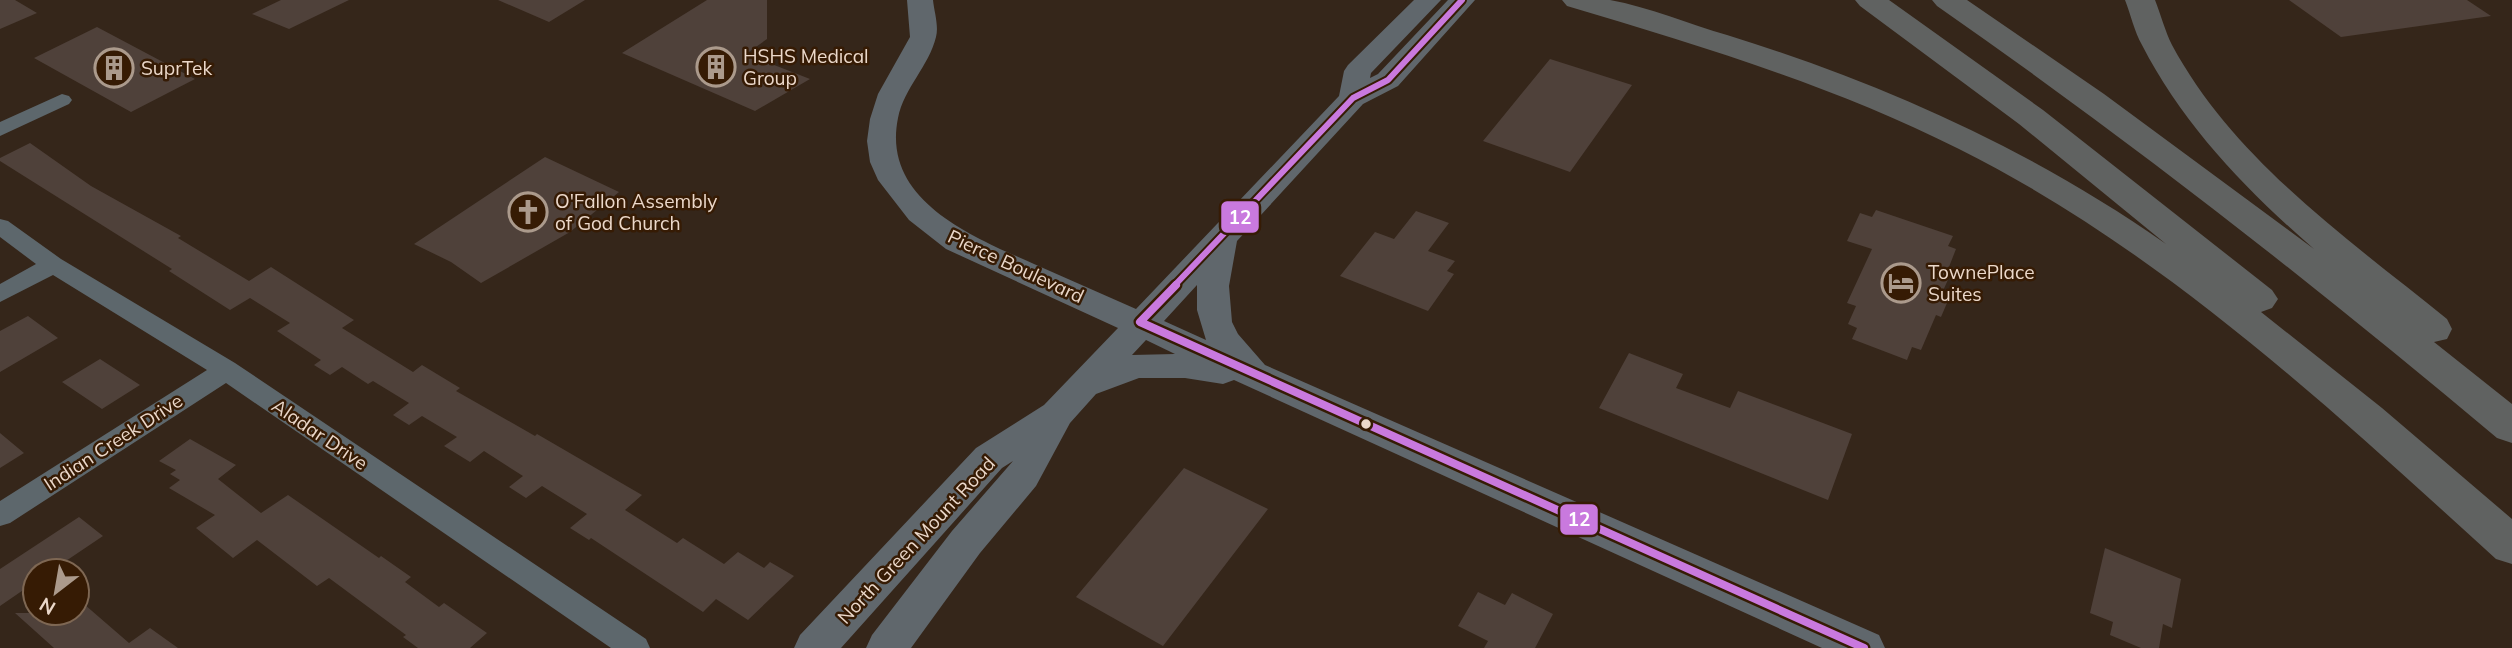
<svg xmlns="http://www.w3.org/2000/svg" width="2512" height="648" viewBox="0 0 2512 648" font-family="Mulish,sans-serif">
<rect width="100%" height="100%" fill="#35261a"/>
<path fill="#4f413a" d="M0,0H15L37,13L0,29Z
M281,0H349L289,29L252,14Z
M498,0H585L549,22Z
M707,0H767V39L746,54L810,79L755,111L622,53Z
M2289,0H2467L2491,16L2341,37Z
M97,27L195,79L131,112L34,58Z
M1550,59L1632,85L1570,172L1483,141Z
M30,143L91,186L181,236L178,238L249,281L271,267L354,320L342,328L413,372L422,365L460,388L456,391L535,436L537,434L642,495L625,510L677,543L683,538L724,564L738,552L764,568L770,562L794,576L748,620L716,599L703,612L591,538L589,540L570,528L587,514L542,486L526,498L509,487L523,476L484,451L470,462L444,446L457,437L422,416L409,425L393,415L409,403L373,381L368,384L342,367L330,375L314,365L321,360L277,331L290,323L250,298L230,310L169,271L172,269L0,161V158Z
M545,157L619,192L570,232L481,283L451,262L414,244Z
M1876,210L1953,236L1948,246L1956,249L1947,272L1951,273L1942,293L1950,296L1941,317L1936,315L1921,350L1912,347L1907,360L1852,339L1857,328L1848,324L1856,306L1847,303L1872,249L1847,241L1860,213L1872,217Z
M1416,211L1449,223L1428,251L1455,261L1447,271L1454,274L1428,311L1340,276L1375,232L1394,239Z
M28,316L58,338L0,372V331Z
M1629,353L1683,374L1676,388L1730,408L1738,391L1852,434L1828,500L1599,408Z
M100,359L140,385L102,409L62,382Z
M0,433L24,453L0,468Z
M190,439L236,465L218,479L261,513L288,495L379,558L381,556L411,577L405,582L439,607L444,603L487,633L470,648H418L403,637L406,635L329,578L317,586L257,540L233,558L196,528L215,515L169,488L180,480L170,474L176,470L159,461Z
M1184,468L1268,509L1163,646L1076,597Z
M79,517L103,536L51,571H35V582L0,606V569Z
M2105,548L2181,579L2172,628L2163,624L2159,648H2141L2110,635L2113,622L2090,613Z
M1478,592L1505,605L1512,593L1553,614L1535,648H1484L1488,641L1458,626Z
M77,598L129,643L150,628L178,648H54L15,613H77Z"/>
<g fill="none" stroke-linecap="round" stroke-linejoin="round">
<path fill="#5d676c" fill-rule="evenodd" d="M62,94L69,96L72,100L69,104L0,136V122Z
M0,219L8,221L61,259L235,363L646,639L650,648H611L226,383L10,523L0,526V501L207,370L53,275L0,302V284L36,264L0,237Z"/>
<path fill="#60676c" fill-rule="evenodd" d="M907,0H933C934,11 939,26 936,37C929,66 904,88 898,118C881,201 974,237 1034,264C1068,279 1102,294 1136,309L1339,96L1344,71L1348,65L1414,0H1441L1371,73L1370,78L1378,74L1448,0H1475L1398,86L1363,104L1237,241L1229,286L1232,322L1238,334L1265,365L1879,635L1885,648H1822L1234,380L1223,384L1185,378H1139L1096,394L1070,423L1036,486L980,553L911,648H866L872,635L952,531L1013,461L1002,468L841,648H794L800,635L976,448L1044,405L1118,328L946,249L909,220L878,180L870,162L867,141L870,119L878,94L910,37ZM1197,285V310L1206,340L1164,321ZM1146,340L1175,354L1132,355Z"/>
<path fill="#606261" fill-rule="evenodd" d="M1562,0C1578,0 1595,0 1610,0C1649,7 1689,24 1727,35C1883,83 2032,150 2166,244L2019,124L1860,6L1855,0H1889L2043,110L2272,290L2278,299L2272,308L2261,312L2382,408L2512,519V564L2496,559C2331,409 2161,250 1959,149C1834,86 1701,46 1567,6Z
M1932,0H1967L2104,94L2314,249C2247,191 2183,125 2142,45C2134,31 2131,15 2125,0H2155C2161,15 2165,31 2172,45C2234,160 2347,238 2447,319L2452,329L2447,339L2434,342L2512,404V443L2497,438C2316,286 2131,141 1937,6Z"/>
<g stroke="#361b04" stroke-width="10">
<path id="bus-1-far1" d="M1174,286L1353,98L1388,80L1462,0"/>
</g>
<g stroke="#361b04" stroke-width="13">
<path id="bus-1" d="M1176,285L1140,322L1864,648"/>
</g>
<use href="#bus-1-far1" stroke="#c979de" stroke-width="6"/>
<use href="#bus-1" stroke="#c979de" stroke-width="8"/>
</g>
<defs>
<g id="building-ring" transform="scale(2.0125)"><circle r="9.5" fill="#361b04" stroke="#ab9a8c" stroke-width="1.5"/><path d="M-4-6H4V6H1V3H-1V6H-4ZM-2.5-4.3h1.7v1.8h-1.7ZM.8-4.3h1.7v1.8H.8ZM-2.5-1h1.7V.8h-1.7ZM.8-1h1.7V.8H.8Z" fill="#ab9a8c"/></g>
<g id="church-ring" transform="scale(2.0125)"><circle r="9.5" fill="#361b04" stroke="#ab9a8c" stroke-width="1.5"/><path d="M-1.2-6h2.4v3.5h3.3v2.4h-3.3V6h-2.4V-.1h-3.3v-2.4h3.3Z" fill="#ab9a8c"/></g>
<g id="hotel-ring" transform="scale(2.0125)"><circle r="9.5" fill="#361b04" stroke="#ab9a8c" stroke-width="1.5"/><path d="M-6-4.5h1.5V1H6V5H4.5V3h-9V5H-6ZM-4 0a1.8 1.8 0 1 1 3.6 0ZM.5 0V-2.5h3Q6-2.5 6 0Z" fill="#ab9a8c"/></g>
</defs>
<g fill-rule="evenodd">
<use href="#building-ring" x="716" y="67"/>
<use href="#building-ring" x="114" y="68"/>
<use href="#church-ring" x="528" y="212"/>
<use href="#hotel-ring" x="1901" y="283"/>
</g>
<circle fill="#ebd8ca" stroke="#361b04" stroke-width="2.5" cx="1366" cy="424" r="6"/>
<g text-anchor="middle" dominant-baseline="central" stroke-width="5" stroke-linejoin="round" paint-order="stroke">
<g font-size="19" fill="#ebd8ca" stroke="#361b04" text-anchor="start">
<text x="743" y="56">HSHS Medical<tspan x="743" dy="22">Group</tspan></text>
<text x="141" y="68">SuprTek</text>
<text x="555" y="201">O'Fallon Assembly<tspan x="555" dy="22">of God Church</tspan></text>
<text x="1928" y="272">TownePlace<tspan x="1928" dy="22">Suites</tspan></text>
</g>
<g font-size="19" fill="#ebd8ca" stroke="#361b04">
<text transform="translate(1016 266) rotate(25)">Pierce Boulevard</text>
<text transform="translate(320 434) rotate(34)">Aladar Drive</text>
<text transform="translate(113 442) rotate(-33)">Indian Creek Drive</text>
<text transform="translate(916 540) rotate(-47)">North Green Mount Road</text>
</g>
</g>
<g stroke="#361b04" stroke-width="2.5">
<rect x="1220" y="200" width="40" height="34" rx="7" fill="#c979de"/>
<rect x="1559" y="503" width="40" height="33" rx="7" fill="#c979de"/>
</g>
<g font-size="19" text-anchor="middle" font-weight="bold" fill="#fff">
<text x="1240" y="224">12</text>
<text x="1579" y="526">12</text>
</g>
<g transform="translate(56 592) rotate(211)"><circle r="33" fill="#361b04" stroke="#7e6753" stroke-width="2"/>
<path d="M0-5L12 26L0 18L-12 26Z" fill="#ab9a8c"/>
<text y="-10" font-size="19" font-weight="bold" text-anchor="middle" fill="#ebd8ca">N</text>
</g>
</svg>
